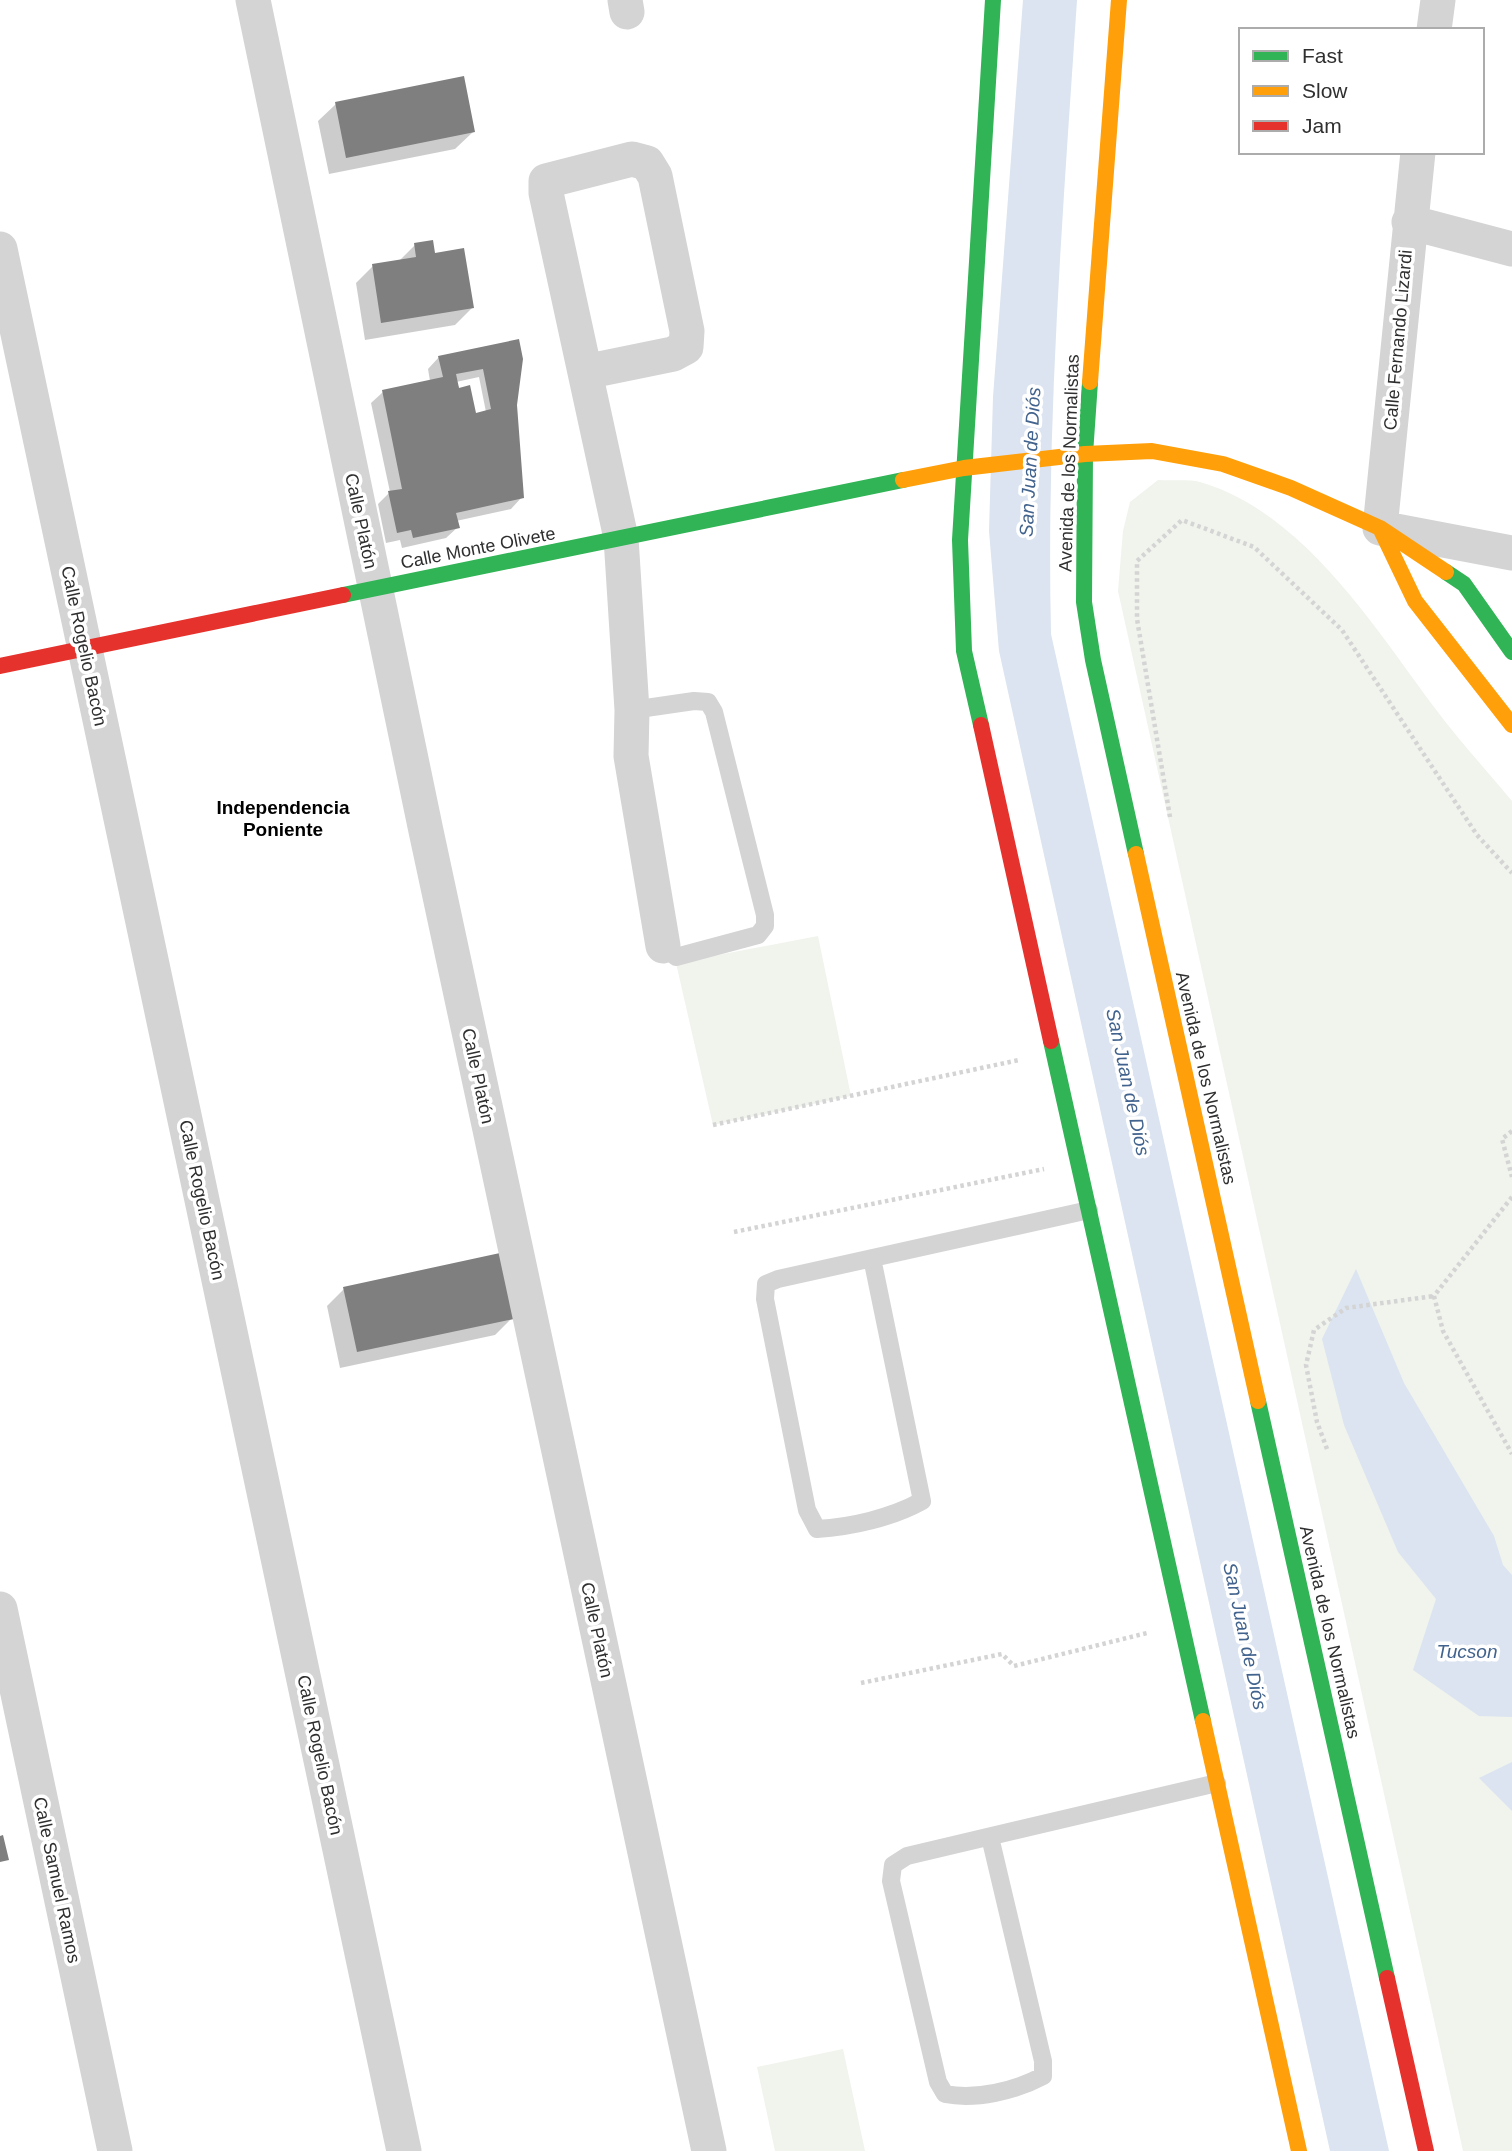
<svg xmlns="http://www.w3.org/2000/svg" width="1512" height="2151" viewBox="0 0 1512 2151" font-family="Arial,sans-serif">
<rect width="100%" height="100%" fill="#fff"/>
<path fill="#f0f4ed" d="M1158,480C1171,481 1188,479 1200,482C1303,512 1373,625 1434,707C1458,739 1486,770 1512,801V2151H1463L1118,591L1123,531L1130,502Z
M818,936L851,1096L713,1125L676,963Z
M843,2049L865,2151H775L757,2067Z"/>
<path fill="#dbe4f0" d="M1023,0H1077C1063,211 1046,422 1051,634L1389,2151H1330L999,651L989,531L993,397Z
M1356,1269L1404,1383L1494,1536L1503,1565L1512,1575V1717L1479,1716L1413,1670L1436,1599L1398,1552L1344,1425L1322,1339Z
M1512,1762V1811L1479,1778Z"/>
<path fill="#0003" fill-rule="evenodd" d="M336,104L473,132L455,149L329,174L318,121Z
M415,245L434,255L472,308L455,325L365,340L356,283L373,266L398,262Z
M518,341L515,404L522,497L511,509L456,521L458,527L446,538L402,548L400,540L386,543L378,504L390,492L371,403L383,392L430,381L428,369L439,357ZM479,377L486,412L475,415L456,382Z
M344,1289L512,1318L495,1335L340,1368L327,1306Z"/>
<path fill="#7f7f7f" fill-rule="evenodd" d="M464,76L475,132L346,158L335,102Z
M433,240L435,253L464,248L474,308L381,323L372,264L416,257L414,243Z
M519,339L523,359L517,405L524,498L456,513L460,528L413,538L411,530L397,533L388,491L402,489L382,390L443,377L438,356ZM483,369L491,409L476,413L470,385L459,388L456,374Z
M500,1253L514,1319L357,1352L343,1287Z
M3,1835L9,1860L0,1862V1836Z"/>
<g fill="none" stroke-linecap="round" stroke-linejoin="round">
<path stroke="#d4d4d4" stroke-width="4.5" stroke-dasharray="3.5 3.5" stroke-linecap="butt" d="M1170,817L1137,619V561L1182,520L1254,547L1342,630L1477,835L1512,873
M713,1125L1019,1060
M1512,1131L1502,1139L1512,1177
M1512,1197L1434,1296L1443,1331L1512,1454
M734,1232L1044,1169
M1327,1449L1317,1422L1306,1365L1314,1330L1346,1308L1434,1296
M861,1683L1002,1654L1014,1666L1147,1633"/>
<path stroke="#d4d4d4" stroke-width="18" d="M632,710L694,701L708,702L714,712L765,915V926L758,935L676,957L663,946
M872,1258L922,1501C891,1518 851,1527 817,1529L807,1510L765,1299L766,1284L778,1279L1089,1210
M990,1837L1043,2061V2076C1015,2091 976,2100 945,2094L938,2082L891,1881L893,1865L907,1856L1217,1783"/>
<path stroke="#d4d4d4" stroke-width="35" d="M253,0L426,831L709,2151
M625,0L627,12
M1434,30L1438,0
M1418,152L1380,528L1512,553
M1409,222L1512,249
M0,249L404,2151
M585,372L673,354L686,347L687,331L655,176L647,163L632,159L546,181V193L621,538L632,710L631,756L663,946
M0,1609L115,2151"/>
<path stroke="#30b455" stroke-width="16" d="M1090,382L1085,454L1084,602L1093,660L1136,854
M1446,572L1464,584L1512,652
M343,595L903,480
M981,725L964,651L960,540L993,0
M1051,1041L1203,1721
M1258,1401L1387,1978"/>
<path stroke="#ff9f0a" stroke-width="16" d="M1090,382L1119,0
M903,480L964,468L1085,454L1152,451L1223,464L1291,488L1380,528L1446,572
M1381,530L1415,601L1512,725
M1136,854L1258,1401
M1203,1721L1299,2151"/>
<path stroke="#e5322d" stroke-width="16" d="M0,666L343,595
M981,725L1051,1041
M1387,1978L1426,2151"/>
</g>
<g text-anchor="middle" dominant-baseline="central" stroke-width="7" stroke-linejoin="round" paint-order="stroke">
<g font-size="18" fill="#2f2f2f" stroke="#fff">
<text transform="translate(1398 340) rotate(-85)">Calle Fernando Lizardi</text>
<text transform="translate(1069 463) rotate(-88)">Avenida de los Normalistas</text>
<text transform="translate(361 521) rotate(78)">Calle Platón</text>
<text transform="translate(478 548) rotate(-11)">Calle Monte Olivete</text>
<text transform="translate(84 646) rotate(78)">Calle Rogelio Bacón</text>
<text transform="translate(478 1076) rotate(78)">Calle Platón</text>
<text transform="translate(1206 1078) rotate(77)">Avenida de los Normalistas</text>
<text transform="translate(202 1200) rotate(78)">Calle Rogelio Bacón</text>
<text transform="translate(597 1630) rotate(78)">Calle Platón</text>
<text transform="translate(1330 1632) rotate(77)">Avenida de los Normalistas</text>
<text transform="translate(320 1755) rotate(78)">Calle Rogelio Bacón</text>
<text transform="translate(57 1880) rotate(78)">Calle Samuel Ramos</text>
</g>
<g font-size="19" font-style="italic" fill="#42638d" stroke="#fff">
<text transform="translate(1030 462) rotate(-87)">San Juan de Diós</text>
<text transform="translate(1128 1082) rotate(78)">San Juan de Diós</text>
<text transform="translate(1245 1636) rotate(78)">San Juan de Diós</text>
<text x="1467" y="1651">Tucson</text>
</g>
<g font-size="19" font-weight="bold" fill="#000" stroke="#fff">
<text x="283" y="807">Independencia<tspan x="283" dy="22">Poniente</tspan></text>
</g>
</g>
<rect x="1239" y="28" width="245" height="126" fill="#ffffff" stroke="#acacac" stroke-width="2"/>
<rect x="1253" y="51" width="35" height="10" fill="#30b455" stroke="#acacac" stroke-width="2"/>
<text x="1302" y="63" font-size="21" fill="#2f2f2f">Fast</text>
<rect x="1253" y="86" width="35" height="10" fill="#ff9f0a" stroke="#acacac" stroke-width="2"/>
<text x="1302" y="98" font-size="21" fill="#2f2f2f">Slow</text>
<rect x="1253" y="121" width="35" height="10" fill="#e5322d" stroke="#acacac" stroke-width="2"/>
<text x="1302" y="133" font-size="21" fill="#2f2f2f">Jam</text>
</svg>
